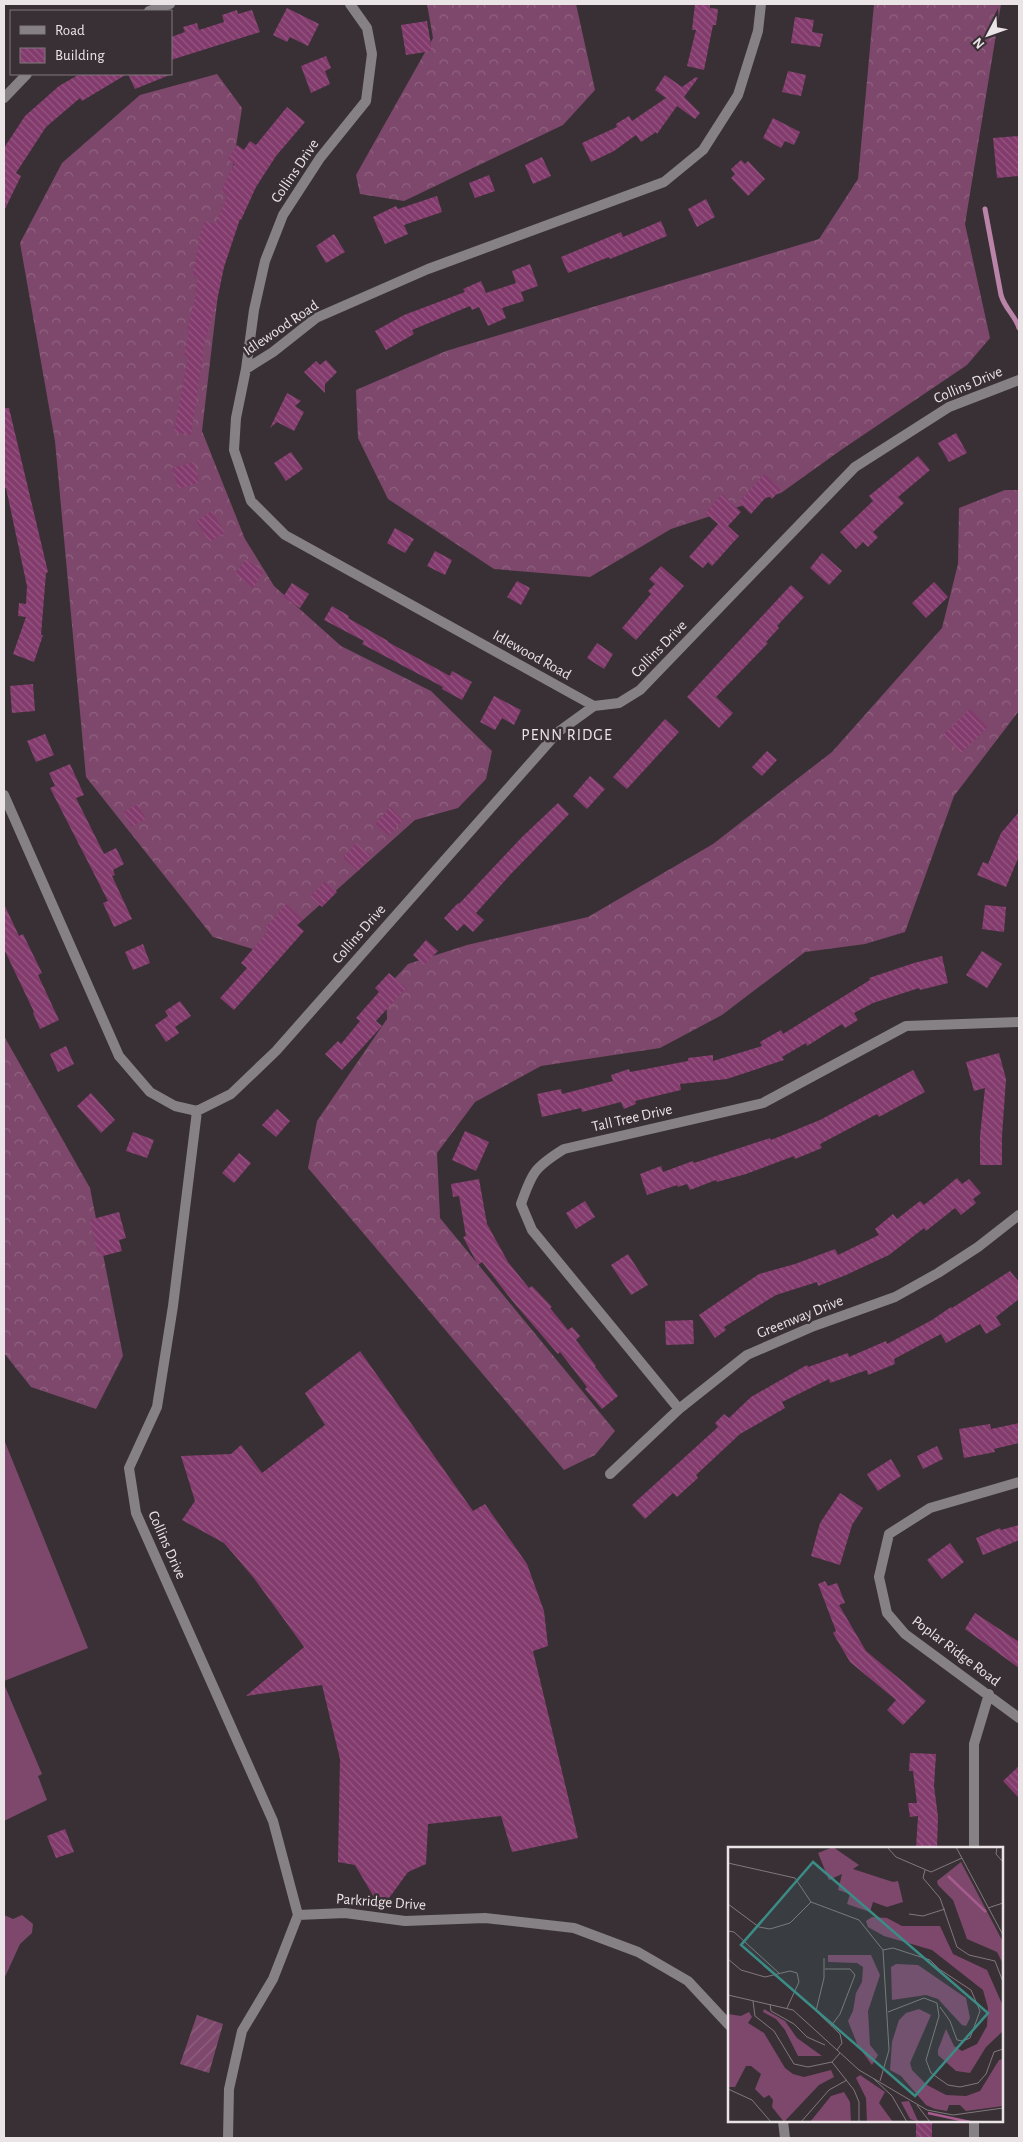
<svg xmlns="http://www.w3.org/2000/svg" width="1023" height="2142" viewBox="0 0 1023 2142" font-family="'Alegreya Sans',sans-serif">
<defs>
<pattern id="forest-crowns" width="20" height="18" patternUnits="userSpaceOnUse" patternTransform="scale(1.25)"><rect width="20" height="18" fill="#7d486b"/><path d="M2 6a3 3 0 1 1 6 0M12 15a3 3 0 1 1 6 0" fill="none" stroke="#906280"/></pattern>
<pattern id="garden-furrows" width="10" height="10" patternUnits="userSpaceOnUse" patternTransform="scale(1.25)"><rect width="10" height="10" fill="#7d486b"/><path d="M-1 1l2-2M0 10L10 0M9 11l2-2" fill="none" stroke="#906280"/></pattern>
<pattern id="building-back-hatch" width="6" height="6" patternUnits="userSpaceOnUse" patternTransform="scale(1.25)"><rect width="6" height="6" fill="#823b6c"/><path d="M-1 5l2 2M0 0l6 6M5-1l2 2" fill="none" stroke="#945781"/></pattern>
</defs>
<rect width="100%" height="100%" fill="#393035"/>
<path fill="url(#forest-crowns)" d="M427,4H576L595,90L563,125L404,201L360,194L356,175L433,38Z
M874,4H1001L965,224L990,338L967,365L841,450L781,493L671,529L590,577L494,569L388,499L358,438L356,390L446,351L819,239L858,179Z
M217,74L242,108L233,165L202,431L245,539L274,586L341,646L431,691L492,751L486,779L458,808L415,820L266,953L213,937L86,777L55,441L20,243L62,163L140,95Z
M1005,490H1019V707L1018,712L954,796L905,932L865,944L805,952L722,1015L660,1048L541,1066L475,1102L437,1153L440,1218L615,1431L595,1455L564,1470L308,1168L317,1121L387,1019L386,988L408,964L467,945L588,917L713,844L832,752L942,628L958,564L959,508Z
M4,1036L90,1188L123,1356L96,1409L31,1387L4,1353Z"/>
<path fill="url(#garden-furrows)" d="M197,2015L223,2024L209,2073L180,2064Z"/>
<path fill="#7d486b" d="M4,1442H5L88,1648L4,1681Z
M4,1684L42,1774L38,1776L47,1800L4,1821Z
M4,1915L13,1919L22,1915L33,1924L32,1933L20,1944L4,1979Z"/>
<g fill="none" stroke-linecap="round" stroke-linejoin="round">
<path stroke="#ba84a8" stroke-width="5" d="M985,209L1001,295C1005,309 1015,315 1019,328"/>
</g>
<path fill="url(#building-back-hatch)" d="M695,4H710V8L718,9L716,25H713L704,70L687,66L696,30H692Z
M287,8L319,24L308,46L290,37L287,42L273,35Z
M237,10L238,14L252,10L260,32L171,60V37L185,32L183,27L197,23L199,30L224,22L222,15Z
M795,17L814,20L812,32L823,34L820,47L791,43Z
M427,21L432,51L406,55L401,25Z
M326,56L331,68L325,71L330,84L311,93L301,66Z
M788,71L806,75L801,96L782,92Z
M80,74H127L82,101L80,98L46,127L16,173L21,176L4,211V148L25,116L59,86Z
M128,74H172L135,89Z
M665,75L682,87L696,77L698,78L684,97L700,113L695,119L677,106L657,134L656,132L641,142L636,135L614,151L591,162L582,143L617,127L616,124L629,116L632,121L666,98L655,90Z
M287,107L305,122L276,156L256,187L241,220L240,219L224,267L218,296L203,349L204,350L191,435L174,432L188,357L184,356L189,330L187,329L197,291H195L198,277L192,275L200,240H198L205,221L215,224L228,195L221,192L234,164L228,159L237,145L244,150L250,141L256,145Z
M773,118L800,132L794,145L785,141L781,148L763,138Z
M1019,136V176L997,178L993,138Z
M542,157L551,176L533,184L525,165Z
M741,160L745,164L748,161L765,179L748,196L731,178L735,174L731,169Z
M489,175L495,191L475,198L469,183Z
M437,196L442,212L404,225L408,234L385,244L373,217L396,206L398,209Z
M706,199L715,217L697,227L688,209Z
M661,221L667,236L610,259L609,257L568,273L561,257L621,232L623,237Z
M334,234L345,252L326,263L316,246Z
M530,264L538,286L521,292L524,301L502,308L506,318L488,326L479,307L472,310L470,306L412,330L414,334L386,350L375,331L404,315L465,292L463,289L481,281L486,293L516,283L512,271Z
M326,360L337,372L325,384V393L304,372L316,361L320,365Z
M287,393L301,401L295,406L304,412L294,431L277,422L270,428Z
M4,408H9L48,572L46,573L41,635H43L34,662L13,654L26,617L18,616L19,603L26,604L27,586L6,488L4,489Z
M956,433L967,453L949,462L938,443Z
M291,452L303,469L286,481L274,463Z
M918,456L930,470L898,497L904,503L873,532L878,537L868,547L863,542L856,549L840,532L873,501L869,496Z
M194,462L199,483L178,489L172,468Z
M764,474L781,489L772,499L768,495L751,514L739,502Z
M722,494L741,512L728,526L739,536L712,566L708,562L703,568L689,557L718,524L705,513Z
M212,511L225,533L209,542L196,521Z
M395,528L414,539L405,553L387,543Z
M435,551L452,560L445,575L427,566Z
M822,553L842,571L829,585L810,568Z
M246,559L264,572L253,588L235,574Z
M661,566L684,586L636,640L622,628L651,594L648,591L655,584L649,579Z
M517,581L530,588L521,605L507,597Z
M934,582L948,597L926,618L912,603Z
M292,583L309,594L300,608L283,597Z
M791,585L804,597L777,626L779,628L766,642L768,643L716,697L733,713L719,728L687,697Z
M332,606L349,616L348,618L388,641V642L450,676L452,671L472,682L462,700L442,689L443,687L362,644L364,641L324,620Z
M597,643L613,654L604,669L587,658Z
M33,684L35,711L12,713L10,686Z
M494,696L521,710L514,725L502,718L495,730L480,722Z
M970,709L988,727L961,753L943,735Z
M665,719L679,732L627,789L613,777Z
M45,734L54,755L36,762L27,741Z
M767,751L777,760L762,776L752,767Z
M70,764L84,795L76,798L104,854L116,848L124,864L113,870L115,875L112,876L132,919L114,927L103,903L108,901L50,788L55,786L49,773Z
M590,776L605,789L587,809L573,796Z
M558,803L569,814L510,875L476,913L484,920L473,932L464,924L457,931L444,918L458,903L459,904L522,837Z
M138,804L146,819L131,827L123,812Z
M390,807L403,820L389,836L375,824Z
M1019,812V856L1006,887L977,875L983,862L988,864L1001,833Z
M356,843L371,855L358,871L343,858Z
M325,881L337,892L322,907L310,896Z
M4,904L19,936L23,934L42,973L38,975L59,1020L40,1029L33,1013L34,1012L4,949Z
M286,904L303,919L297,925L304,931L234,1010L220,998L247,968L241,963L268,931L265,928Z
M985,905L1006,907L1004,932L982,929Z
M426,940L438,951L424,965L413,955Z
M143,944L150,963L133,970L125,952Z
M982,951L1002,964L987,988L966,975Z
M942,956L948,983L920,990L919,988L873,1003L854,1013L858,1020L845,1028L842,1024L807,1046L806,1043L782,1057L784,1060L727,1079L680,1084L681,1090L635,1101L636,1104L624,1109L621,1102L582,1112L581,1108L542,1117L537,1094L561,1089L562,1094L613,1081L611,1075L629,1069L630,1072L688,1061V1058L713,1055V1061L762,1046L760,1042L781,1030L783,1034L870,980L869,978L914,963Z
M389,973L406,988L376,1021L382,1026L342,1070L325,1054L338,1041L341,1044L360,1021L356,1018L379,992L375,988Z
M180,1001L191,1016L175,1027L165,1011Z
M168,1016L179,1033L166,1042L155,1025Z
M66,1046L74,1064L58,1072L50,1054Z
M999,1053L1006,1079L1002,1136V1165H980V1136L985,1088L974,1091L966,1062Z
M913,1070L925,1092L879,1117L877,1114L820,1144L822,1148L795,1159L794,1156L746,1174L717,1182L716,1180L690,1190L687,1184L678,1187L677,1185L647,1195L640,1174L661,1166L663,1172L693,1161L694,1163L770,1138L771,1140L820,1120Z
M91,1093L115,1120L101,1133L77,1106Z
M277,1109L290,1121L276,1137L262,1125Z
M465,1131L489,1142L476,1171L452,1160Z
M133,1132L154,1140L147,1158L126,1151Z
M239,1153L251,1163L234,1183L222,1173Z
M957,1178L962,1184L969,1179L981,1193L973,1199L976,1203L961,1215L955,1208L926,1231L924,1228L889,1255L846,1275L818,1286L817,1282L776,1295L724,1327L726,1330L715,1338L699,1315L759,1274L795,1264L835,1249L838,1255L879,1235L875,1229L893,1214L897,1219L920,1201L924,1205Z
M479,1179L487,1224L508,1262L529,1288L532,1286L552,1307L550,1308L568,1330L572,1327L580,1336L576,1340L596,1366L595,1367L618,1396L602,1409L585,1389L587,1387L560,1352L558,1354L514,1303L482,1262L478,1265L463,1237L466,1236L459,1196L453,1197L451,1184Z
M585,1201L595,1217L576,1229L566,1213Z
M119,1212L126,1238L119,1240L122,1251L99,1257L89,1220Z
M628,1254L648,1285L631,1295L611,1265Z
M1010,1271L1019,1282V1299L996,1317L1001,1325L986,1334L980,1324L946,1343L941,1334L894,1359L895,1364L868,1375L867,1370L830,1383L829,1379L782,1402L785,1408L740,1434L696,1475L698,1478L677,1497L673,1493L645,1519L632,1505L718,1427L715,1423L724,1414L729,1418L751,1397L807,1365L808,1367L848,1353L849,1357L886,1341L887,1344L932,1320L951,1307L952,1308Z
M693,1320L694,1344L666,1345L665,1321Z
M360,1351L473,1511L485,1504L527,1564L544,1611L548,1646L533,1651L578,1838L512,1852L501,1816L428,1824L426,1864L408,1872L381,1909L355,1865L338,1862L340,1759L322,1685L246,1696L304,1647L253,1577L224,1543L182,1520L195,1501L181,1456L231,1454L241,1445L262,1473L325,1425L305,1393Z
M1019,1423V1443L994,1449L995,1452L964,1458L959,1429L990,1424L991,1429Z
M937,1446L943,1459L923,1469L917,1456Z
M891,1459L901,1476L878,1491L867,1474Z
M840,1493L863,1508L852,1525L840,1565L811,1556L820,1523Z
M1019,1525V1540L983,1555L976,1538L1000,1528L1001,1530Z
M950,1543L964,1562L942,1579L927,1560Z
M825,1581L828,1586L837,1583L845,1603L839,1605L866,1651L926,1701L903,1725L887,1710L896,1700L850,1662L833,1633L836,1631L818,1584Z
M975,1613L1019,1642V1668L965,1629Z
M910,1753L936,1754L934,1786L938,1817L937,1848H916L918,1816L910,1817L908,1803H917L913,1771H909Z
M1019,1766V1798L1003,1781Z
M65,1829L74,1852L56,1858L47,1836Z
M916,2121H932V2138H916Z"/>
<g fill="none" stroke-linecap="round" stroke-linejoin="round">
<path stroke="#868184" stroke-width="10" d="M149,11L170,4
M4,98L27,74
M246,369L254,310L265,261L283,215L320,158L366,101L372,54L367,28L350,4
M594,706L285,535L251,501L234,450L236,418L246,369L273,352L316,318L428,269L664,182L703,150L738,95L758,31L761,4
M4,795L119,1056L150,1092L175,1106L197,1111
M679,1409L532,1230L521,1204C532,1172 535,1167 564,1149L763,1103L906,1026L1019,1022
M610,1474L679,1409L747,1355L814,1326L895,1297L938,1273L978,1247L1019,1215
M1019,1482L930,1508L889,1534L879,1577L887,1613L905,1634L1019,1718
M974,1848V1744L989,1694
M298,1915L273,1821L136,1513L129,1468L157,1407L173,1306L197,1111L231,1094L276,1051L558,732L594,706L619,703L640,690L855,467L949,407L1019,380
M783,2121L785,2138
M228,2138L229,2089L242,2031L273,1979L298,1915L345,1913L405,1921L485,1918L574,1928L638,1952L688,1981L729,2025
M974,2138V2121"/>
</g>
<g text-anchor="middle" dominant-baseline="central" stroke-width="5" stroke-linejoin="round" paint-order="stroke">
<g font-size="15" fill="#eae4e7" stroke="#393035">
<text transform="translate(295 171) rotate(-56)">Collins Drive</text>
<text transform="translate(281 328) rotate(-34)">Idlewood Road</text>
<text transform="translate(968 385) rotate(-23)">Collins Drive</text>
<text transform="translate(659 649) rotate(-46)">Collins Drive</text>
<text transform="translate(532 655) rotate(29)">Idlewood Road</text>
<text transform="translate(359 934) rotate(-49)">Collins Drive</text>
<text transform="translate(632 1118) rotate(-13)">Tall Tree Drive</text>
<text transform="translate(800 1317) rotate(-22)">Greenway Drive</text>
<text transform="translate(167 1545) rotate(66)">Collins Drive</text>
<text transform="translate(956 1651) rotate(37)">Poplar Ridge Road</text>
<text transform="translate(381 1902) rotate(4)">Parkridge Drive</text>
</g>
<g font-size="16" letter-spacing="1" fill="#eae4e7" stroke="#393035">
<text x="567" y="735">PENN RIDGE</text>
</g>
</g>
<g transform="translate(728 1847)">
<rect width="275" height="275" fill="#393035"/>
<path d="M233,15L275,95V117L269,105L239,92L225,53L210,38L209,34ZM144,70L159,71L174,79H212L225,107L259,123L275,159V184L258,200L242,226L228,224L210,208V203L218,182L226,199L234,204L249,197L259,179L260,161L255,143L204,103L156,89L140,80L138,74ZM100,108H143L152,128L140,164L142,198L150,208L144,218L130,199L120,174L125,164L128,146L134,135L135,120L129,116L100,115ZM168,117L190,118L238,151L242,171L238,179L234,178L210,152L198,148L164,153L163,120ZM36,162L57,174L69,191L94,209H70L57,183L48,172L35,165ZM191,162L203,168L182,216L184,223L199,238L218,248L238,249L252,244L271,213L275,212V259L238,264L232,258H221L219,264L207,262L198,258L173,229L162,223L164,195L171,173L178,166ZM21,165L24,170L20,176L36,186L57,221L65,227L76,230L103,223L106,230L91,238L56,275L44,260L45,253L41,248L36,251L27,242L33,227L23,219H18L7,240H0V167L13,169ZM132,228L157,245L151,256L165,275H139L138,251L128,231ZM116,245L122,255L123,275H82L103,249ZM181,254L190,274L192,275L182,272L173,255Z" fill="#7d486b"/>
<path d="M105,0L131,18L125,22L165,35L170,34L175,55L159,60L145,55L142,65L119,57L122,47L110,43L114,27L101,33L90,6Z" fill="#7d486b"/>
<path fill="none" stroke="#a55b8d" stroke-width="2.5" d="M220,29L258,65M200,266L242,275"/>
<path fill="none" stroke="#80787c" stroke-width="1" d="M159,0L168,10L203,25L234,11M228,0L275,88M269,0L268,7L275,15M0,16L67,31L83,55L62,76L42,82L31,80L0,57M197,23L195,31L212,51L229,100L241,108L267,114L275,135M83,55L131,73L155,103L161,203L152,234M260,61L275,56M181,67L195,69L217,62M0,84L6,85L52,127M155,103L165,101L202,113L211,122L243,143L252,164L242,191L235,194L229,193L222,174L212,160M96,111V131L88,164L112,187L114,196L109,203M0,112L13,123L37,130L62,124L69,126L71,135L59,161M97,122H122L127,128L112,167L103,179M0,148L65,163L131,223L199,263L225,268L275,261M25,154L27,169L46,184L66,217L80,220L104,215L112,206M42,157L43,164L66,177L79,190L97,198M160,165L196,151L209,156L211,169L198,213L203,226L220,238L232,240L250,236L258,227L266,205L275,202M104,215L126,243L131,255V275M146,232L164,249L179,275M0,242L24,253L43,275M189,258L202,275M73,275L101,243L119,233"/>
<path fill="#3b8c86" fill-opacity="0.15" stroke="#3b8c86" stroke-width="2.5" d="M85,15L260,166L187,249L13,98Z"/>
<rect width="275" height="275" fill="none" stroke="#eae4e7" stroke-width="2.5"/>
</g>
<rect width="1023" height="2142" fill="none" stroke="#eae4e7" stroke-width="10"/>
<rect x="10" y="10" width="162" height="65" fill="#393035" stroke="#80787c"/>
<rect x="20" y="26" width="25" height="8" fill="#868184" stroke="#80787c"/>
<text x="55" y="35" font-size="15" fill="#eae4e7">Road</text>
<rect x="20" y="48" width="25" height="15" fill="url(#building-back-hatch)" stroke="#80787c"/>
<text x="55" y="60" font-size="15" fill="#eae4e7">Building</text>
<g transform="translate(988 35) rotate(229)" stroke="#393035" stroke-width="4" paint-order="stroke">
<path d="M0-4L9 19L0 12L-9 19Z" fill="#eae4e7"/>
<text y="-8" font-size="14" font-weight="bold" text-anchor="middle" fill="#eae4e7">N</text>
</g>
</svg>
